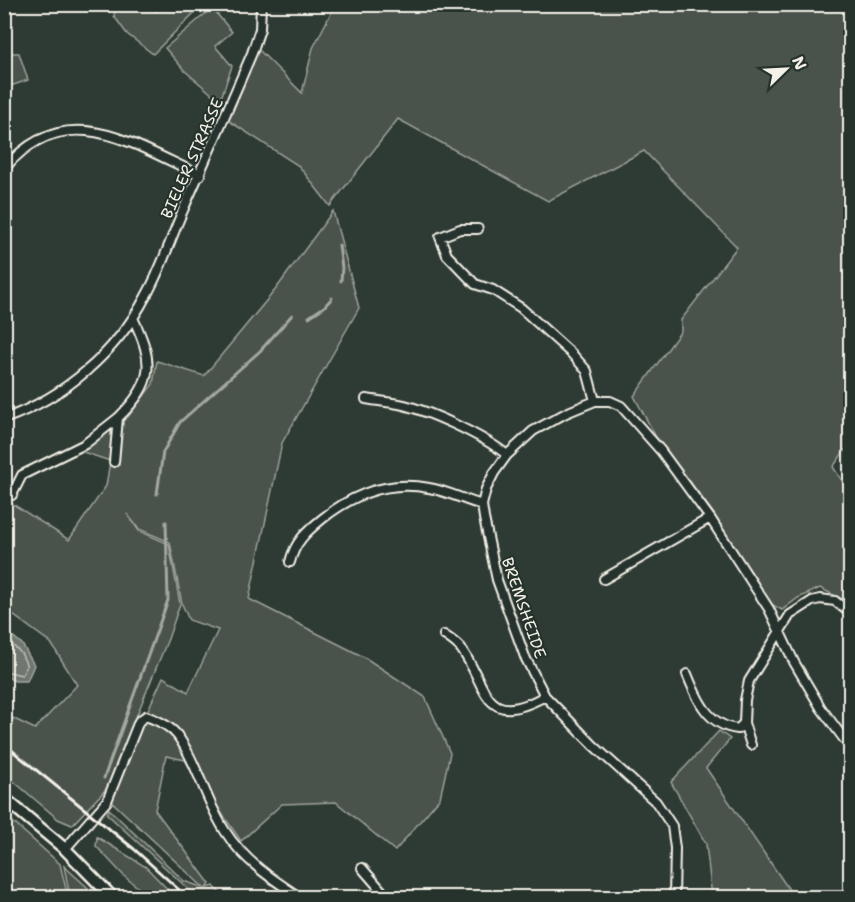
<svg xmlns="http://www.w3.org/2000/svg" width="855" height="902" viewBox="0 0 855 902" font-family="'Shantell Sans',sans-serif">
<rect width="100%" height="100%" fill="#2e3b34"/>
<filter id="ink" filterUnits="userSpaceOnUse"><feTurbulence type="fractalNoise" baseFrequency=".0167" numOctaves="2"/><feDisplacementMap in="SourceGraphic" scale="12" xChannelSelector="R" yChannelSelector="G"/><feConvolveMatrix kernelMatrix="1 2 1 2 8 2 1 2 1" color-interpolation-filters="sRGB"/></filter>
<g filter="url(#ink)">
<path fill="#48524c" stroke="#9ea29a" stroke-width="1.5" d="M136,4L157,11L160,5H202L153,54L127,34L114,16L115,9L122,6Z
M332,5H850V443L833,467L850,493V603L820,588L798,598L782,610L769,603L714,514L656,437L634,396L681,331V320L737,247L644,151L548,201L398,119L330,206L299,166L229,121L258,49L302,93L313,48L333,9Z
M212,8L232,32L215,46L232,66L220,101L185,71L165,48Z
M5,53H19L28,80L5,88Z
M333,211L359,308L282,443L249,599L364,657L425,697L450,753L440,798L395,851L336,802L282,804L241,841L185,760L166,756L155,810L210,884L206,888L214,886L223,897H197L107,814L109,809L184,881L204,888L108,798L163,677L188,692L218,630L189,620L182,604L170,542L139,529L127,514L139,531L169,544L180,604L168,639L107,788L72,825L58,819L5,774L4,714L35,729L77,685L51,643L5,609V499L69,540L106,486L110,461L80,451L128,417L153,384L157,361L204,376L276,289Z
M719,731L730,739L706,768L794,897H803H712L706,844L671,782Z
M4,814L60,864L68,897H5Z
M97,837L146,867L175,897H150L125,877L96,846Z
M64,866L98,897H70Z"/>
<path fill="#6f7770" stroke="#a4a8a0" stroke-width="1.5" d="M4,629L22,644L34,665L27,681H15L5,676Z"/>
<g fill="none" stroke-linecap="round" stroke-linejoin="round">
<path stroke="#bfc0b8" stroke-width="1.5" d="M4,637L21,653L27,666L22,675L4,671"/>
<path stroke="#a4a8a0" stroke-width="3" d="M339,245L342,268L341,281
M309,317L324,307L332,298
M157,494L163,452L180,422L260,351L292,315
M104,778L168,600L166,522
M82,896L83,898"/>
<g stroke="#f4f1e8" stroke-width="12">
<path id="street" d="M4,169C65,96 132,144 200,175
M478,229H460L440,237L447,255L475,284L493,290L521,308L572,354L587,371L595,401
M366,399C377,401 388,402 399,404C428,410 484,436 507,455
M4,419C65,397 116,353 146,296C162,268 171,237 184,208C207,156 230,105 252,53L260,29L261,4
M114,462L118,418C155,382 154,362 133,318
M12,495L22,475L85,444L118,418
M290,562C295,542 306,532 322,519C353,494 389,480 429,488C447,491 464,500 482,505
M604,579L710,518
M444,635C450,639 458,644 462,650C488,687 483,730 545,696
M687,674C697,699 708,726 738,729L744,723L745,700L749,681L790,615L812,601L820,599L835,601L850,613
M744,723L751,745
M65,849L107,801L139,721L146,716C157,720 170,726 177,735C181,740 184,746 187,751C201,777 209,806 225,831C244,861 272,879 301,898
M362,868L388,898
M674,898L675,848L672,826L656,802L594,746L545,696L525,657L497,580L484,518L482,505L486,489L494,473L507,455L533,431L566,413L595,401H610L621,406L661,451L710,518L769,609L794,662L821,708L850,747"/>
</g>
<g stroke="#f4f1e8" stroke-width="15">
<path id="secondary" d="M4,798L65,849L113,898"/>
</g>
<use href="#street" stroke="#26332d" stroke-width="8"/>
<use href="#secondary" stroke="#26332d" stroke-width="10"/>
<path stroke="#f4f1e8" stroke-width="3" d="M4,744L134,849L188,898"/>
</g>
</g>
<g text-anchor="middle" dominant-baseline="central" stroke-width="4.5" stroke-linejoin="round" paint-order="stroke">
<g font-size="16" fill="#f4f1e8" stroke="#26332d">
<text transform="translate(192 158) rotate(-66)">BIELER STRASSE</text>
<text transform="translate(524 608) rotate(71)">BREMSHEIDE</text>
</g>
</g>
<rect width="855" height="902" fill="none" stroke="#26332d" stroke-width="24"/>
<rect x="12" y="12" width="831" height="878" fill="none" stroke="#f4f1e8" stroke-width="2" filter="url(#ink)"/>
<g transform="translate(786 69) rotate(66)" stroke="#26332d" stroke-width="4.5" paint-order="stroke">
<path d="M0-4.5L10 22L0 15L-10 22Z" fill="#f4f1e8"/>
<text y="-9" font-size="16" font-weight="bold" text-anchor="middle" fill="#f4f1e8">N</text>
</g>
</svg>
